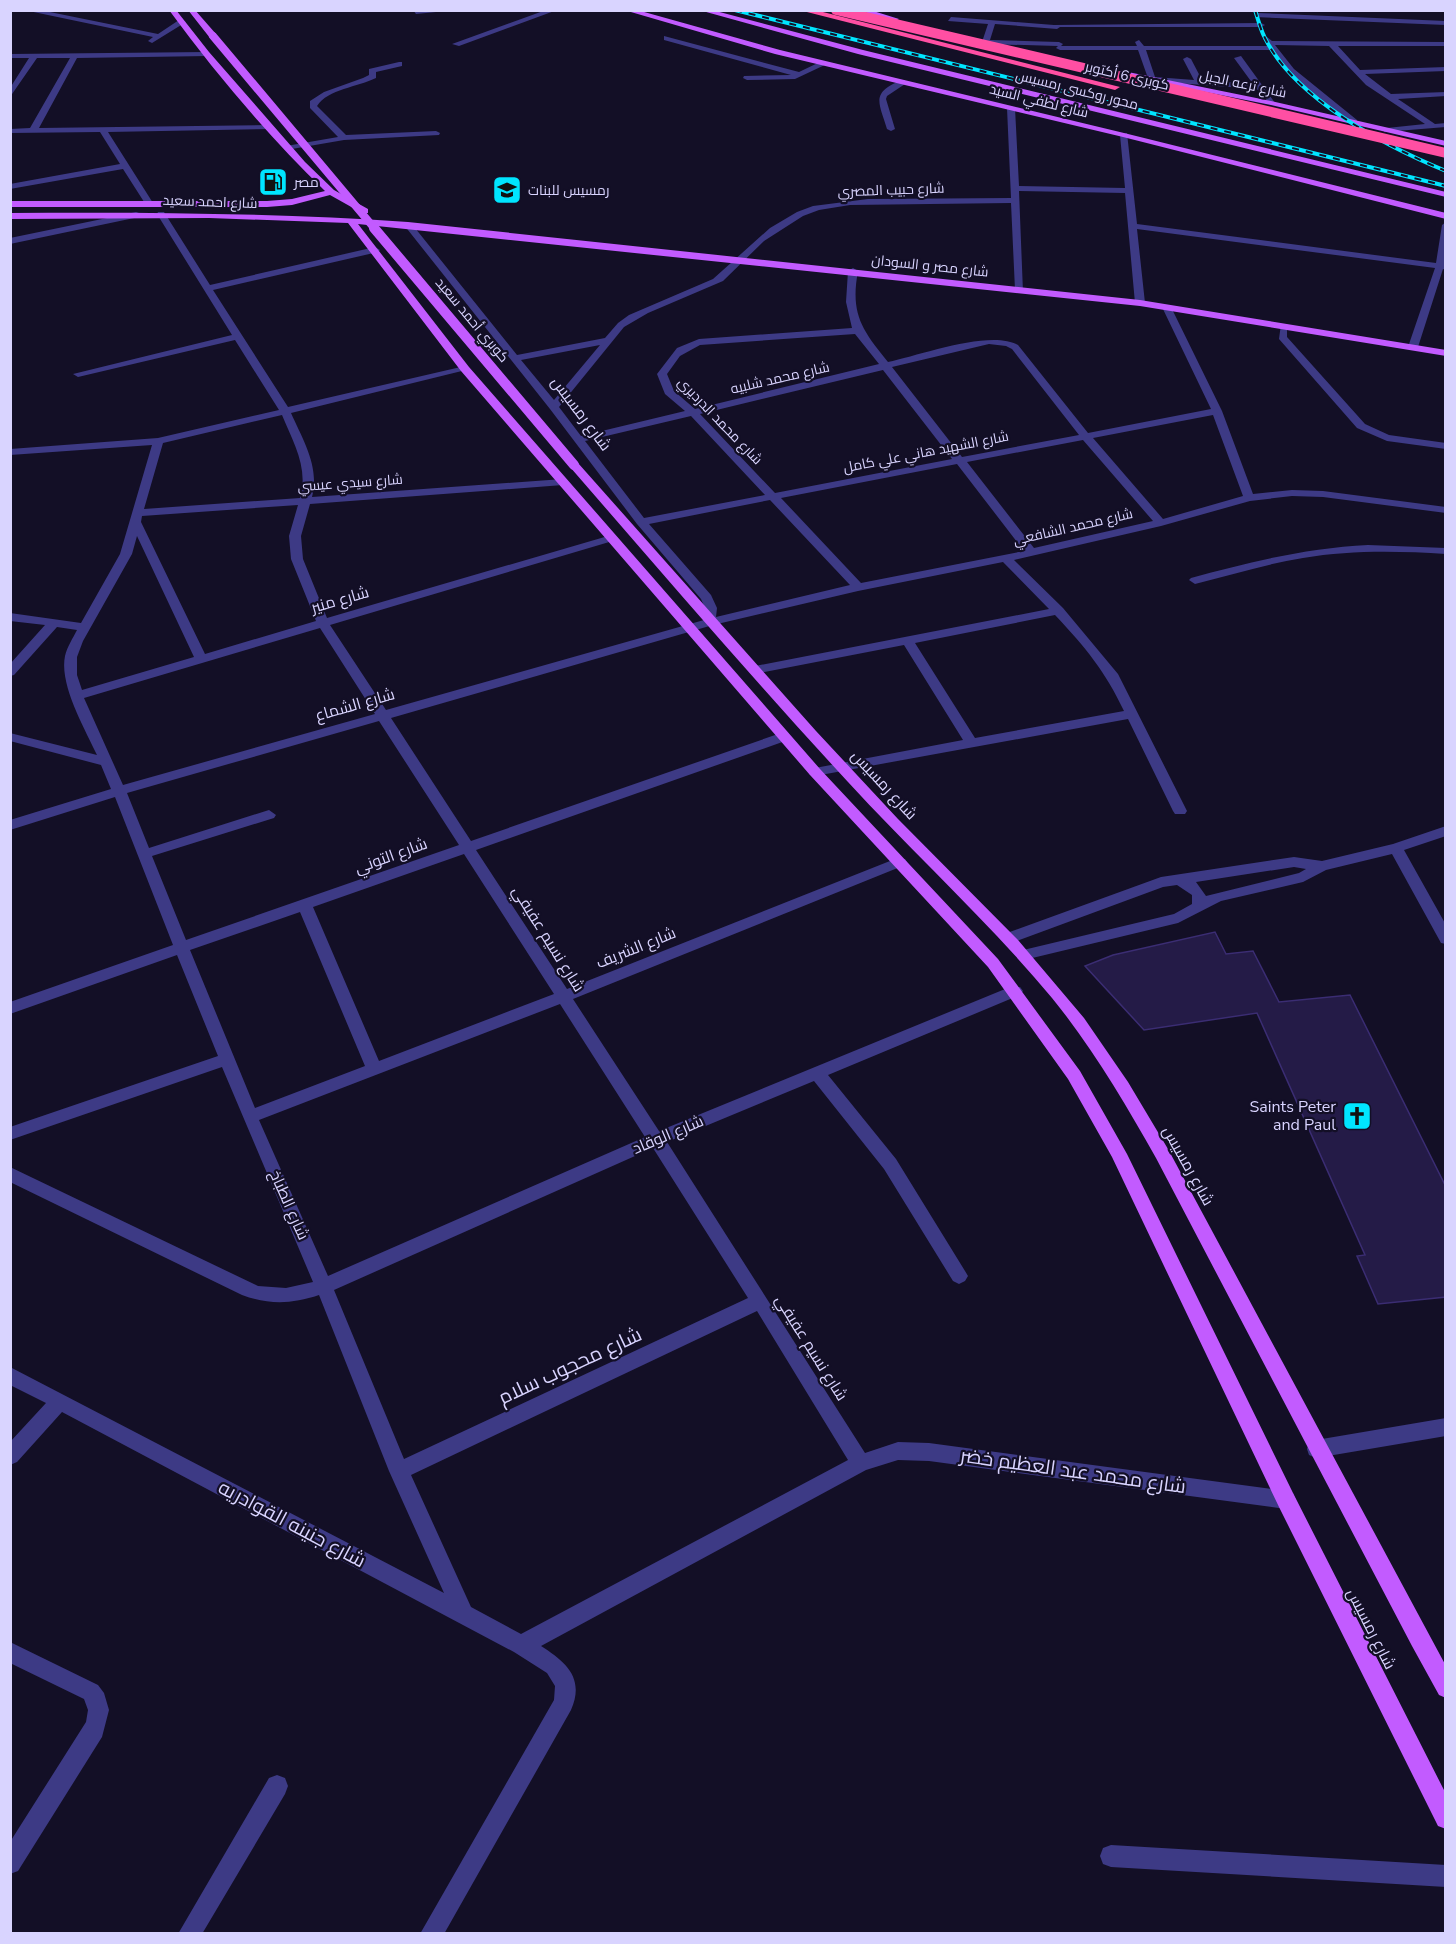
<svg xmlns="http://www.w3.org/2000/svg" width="1456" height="1944" viewBox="0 0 1456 1944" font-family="'Nunito Sans',Cairo,sans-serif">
<rect width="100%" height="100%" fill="#130f26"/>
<path fill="#241b47" stroke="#3b2d73" stroke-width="1.5" d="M1215,932L1226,954L1253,951L1279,1002L1350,995L1446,1187V1297L1378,1304L1357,1256L1365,1255L1257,1013L1144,1030L1085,966L1113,955Z"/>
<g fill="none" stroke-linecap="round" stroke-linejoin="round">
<path fill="#3d3a85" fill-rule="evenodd" d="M24,10H40L158,34L179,20L186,22L152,43L148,41L153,37Z
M413,10H456L416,14Z
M546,10H557L459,46L452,44Z
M1442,10H1446V13Z
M1258,13L1446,21V25L1255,17Z
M951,17L1054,25L1261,23L1265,25L1261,27H1060L1057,29L995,24L990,40L1059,42L1063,44L1061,46H1137L1135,42L1139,40L1144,46H1268L1263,39L1267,37L1272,41L1446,42V46H1338L1360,70L1446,67V71L1365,74L1391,94L1446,92V96L1398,99L1435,124L1446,123V127L1384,132V128H1387L1425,124L1366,85L1329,46L1275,45L1294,69L1357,120V124H1351L1288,73L1272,50H1146L1155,77L1194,80L1183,59L1187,57L1191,59L1202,80L1253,84L1234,58L1241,56L1275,103L1271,105L1257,89L1149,81L1138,50H1060L1056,48L1058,46L986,44L982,42L988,24L948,21Z
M664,36L799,72L822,61L829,63L795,79L747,80L743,78L744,76L791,75L664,40Z
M206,52L209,56L77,58L39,128L269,125H272V129L108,132L153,203L149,206L146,205L123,169L10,189V184L120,164L100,132L10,133V129L30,128L70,58H37L10,97V88L29,58H10V54Z
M399,62H402V66L376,72V78C358,87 328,89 317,106L346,135L436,131L440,133L439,135L344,140L286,150V146L338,137L310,108V101L324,92L363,78L369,75V69Z
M902,80H905V84L887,96L886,99L895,129L891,131L887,129C879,102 870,93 902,80Z
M1011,106L1015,108L1019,186L1125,188L1120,135L1127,133L1137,224L1436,263L1442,225L1446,222V270L1443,269L1418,347L1413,350L1408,347L1435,268L1137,229L1145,303L1140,306L1135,303L1125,193L1019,191L1023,292L1015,290L1011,203L850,205L819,210L803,216L764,241L723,281L648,313L624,327L559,407L581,436L685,411L665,394L657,374L677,348L699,339L852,328L846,302L848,271L853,268L858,271C850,314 862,330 888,362C920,355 991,329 1018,345L1088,433L1211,409L1162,307L1170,305L1222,411L1253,494L1292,490L1323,491L1446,507V513L1323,497L1292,496L1250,501L1161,526L1014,560L1063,608L1118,674L1187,811L1185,814H1175L1173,811L1128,719L815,776L810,775L808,772L810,769L815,768L963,740L904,645L754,674L750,673L748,670L750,667L1049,609L1003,562L858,591L713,625L391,718L471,841L778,734H788L790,737L788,740L476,850L567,989L895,859H905L907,862L905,865L573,999L659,1131L1010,987H1020L1023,991L1020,995L828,1075L896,1159L965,1271L968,1276L965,1281L959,1284L953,1281L884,1169L814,1081L667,1142L865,1453L898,1442L929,1443L1286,1491L1293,1493L1296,1500L1293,1507L1286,1509L929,1461L898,1460L866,1470L541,1646C566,1662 585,1678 571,1710L444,1934H420L554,1700L555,1686L547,1673L514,1652L62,1412L17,1462L10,1465V1442L46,1403L10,1385V1367L444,1593L389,1471L319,1295C292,1304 269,1305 242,1295L10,1182V1167L258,1286L286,1288L313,1282L222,1067L10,1140V1127L218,1056L177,955L10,1014V1002L173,945L115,797L10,830V820L111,789L101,765L10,741V733L97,755C85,729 59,685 65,656C67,647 73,638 77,630L57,627L14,675L10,676V664L45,625L10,621V613L81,623L120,554L152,445L10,455V449L158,438L279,410L235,340L78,377L73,374L232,335L157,214L158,212H164L210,285L375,247L380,250L378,252L213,290L288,407L465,366L470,369L291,413C303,440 320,467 312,497L563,479L568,482L563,485L310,504L301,536L303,559L327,618L608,536L612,535L618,538L616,540L330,625L386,710L704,620L705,608L701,599L637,524L550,409L404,225L411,223L517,355L605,338L618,323L629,315L713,279L770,228L797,212L813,206L868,199L1011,198L1007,108ZM855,334L879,364L695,409L674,391L667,374L680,356L700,345ZM989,344L1006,346L1012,349L1079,435L962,457L892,367ZM600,345L554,400L521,360ZM883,370L952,459L775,493L700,414ZM282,415C293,442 309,468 300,498L144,509L163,443ZM1213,415L1243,496L1163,519L1093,438ZM691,416L765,495L644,518L585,441ZM1083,440L1153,521L1034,548L967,462ZM957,464L1024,551L861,583L781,498ZM770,500L850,585L716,617L717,608L711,595L649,524ZM298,505L289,536L291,559L316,621L205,654L141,522L142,516ZM137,536L194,657L82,690L77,675V657L83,641L132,554ZM1055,615C1086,648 1105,671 1124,711L975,738L915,643ZM320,628L375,714L123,785L84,698ZM379,721L459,845L186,940L152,856L274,818L276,815L269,810L149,848L127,793ZM464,854L554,994L379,1061L313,907ZM300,912L365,1066L255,1108L190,950ZM560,1004L645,1137L328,1276L259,1120ZM653,1148L748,1298L404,1459L334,1290ZM757,1311L848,1460L521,1634L471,1607L411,1475Z
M136,212L139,213V217L10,244V238Z
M1281,324H1287V337L1365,424L1389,435L1446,443V449L1387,441L1357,428L1279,339Z
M1368,545L1446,548V554C1398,551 1350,550 1303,558C1266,564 1231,575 1195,584L1189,580L1191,578C1249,562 1307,548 1368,545Z
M1446,826V836L1404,850L1446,925V944L1441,943L1392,854L1326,870L1303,882L1221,901L1178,923L1024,960L1019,959L1017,955L1019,951L1174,914L1192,904V895L1177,885L1163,887L1014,942H1004L1002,938L1004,934L1161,877L1294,857L1322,861L1393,844ZM1294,867L1306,869L1299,873L1206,896L1196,882Z
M1446,1418V1436L1316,1458L1309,1455L1307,1449L1309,1443L1316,1440Z
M10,1642L98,1685L104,1693L109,1710L102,1737L18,1871L10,1874V1842L86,1722L88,1710L84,1699L10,1663Z
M277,1775L285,1778L288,1786L285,1794L202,1934H178L269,1778Z
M1111,1845L1446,1865V1887L1111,1867L1103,1864L1100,1856L1103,1848Z"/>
<path fill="#c25bff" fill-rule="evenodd" d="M169,10H176L209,52L305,162L334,190L368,209V213H362L330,195L292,205L267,207H10V201H267L292,199L325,191C268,136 216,74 169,10Z
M188,10H195L216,34V38H210Z
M624,10H637L780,50L1124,133L1446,213V219L1123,137L775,54Z
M699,10H712L863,50L1446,192V197L858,54Z
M857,10H870L899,19L895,21Z
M1123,71L1271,101L1446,141V146L1271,105L1120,75V71Z
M10,213C143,212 276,213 408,222L1140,300L1446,350V356L1140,306L358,224L469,367L820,769L998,959L1080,1071L1127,1154L1293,1493L1446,1794V1829L1438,1826L1279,1507L1112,1157L1068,1079L988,967L810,775L461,371L348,223L209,218L10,219Z
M574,462L578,463L816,731L898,819L1018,940L1084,1018L1128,1082L1168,1149L1446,1666V1698L1439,1695L1412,1646L1156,1158C1125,1103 1092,1047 1052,998C989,922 915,855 848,782C753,679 662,573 570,467V463Z"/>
<path fill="#ff4fa3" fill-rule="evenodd" d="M799,10H815L1120,87L1115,90Z"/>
<g stroke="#00e5ff" stroke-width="4">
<path id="rail" d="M735,10L1446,186
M1255,10C1258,19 1260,28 1264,36C1293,98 1385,146 1446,171"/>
</g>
<use href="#rail" stroke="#130f26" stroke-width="2" stroke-dasharray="7" stroke-linecap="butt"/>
<path stroke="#c25bff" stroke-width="8" d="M213,36L375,229"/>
<path stroke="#c25bff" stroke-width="10" d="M374,228L574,465"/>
<path stroke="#ff4fa3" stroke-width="10" d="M836,10L1446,153"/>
</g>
<defs>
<g id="fuel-square" transform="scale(1.5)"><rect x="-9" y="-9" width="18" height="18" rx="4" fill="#00e5ff" stroke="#130f26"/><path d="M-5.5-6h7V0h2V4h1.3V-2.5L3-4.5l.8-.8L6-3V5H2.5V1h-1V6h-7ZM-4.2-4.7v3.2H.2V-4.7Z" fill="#111"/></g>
<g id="school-square" transform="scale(1.5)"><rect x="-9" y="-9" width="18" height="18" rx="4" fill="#00e5ff" stroke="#130f26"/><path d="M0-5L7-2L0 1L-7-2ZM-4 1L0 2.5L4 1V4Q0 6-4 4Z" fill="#111"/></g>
<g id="church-square" transform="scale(1.5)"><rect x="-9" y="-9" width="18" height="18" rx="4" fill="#00e5ff" stroke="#130f26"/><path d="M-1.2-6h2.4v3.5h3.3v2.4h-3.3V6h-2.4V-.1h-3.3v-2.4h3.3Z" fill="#111"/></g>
</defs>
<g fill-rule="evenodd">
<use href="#fuel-square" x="273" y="182"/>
<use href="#school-square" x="507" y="190"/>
<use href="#church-square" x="1357" y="1116"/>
</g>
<g text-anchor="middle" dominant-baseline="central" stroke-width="4.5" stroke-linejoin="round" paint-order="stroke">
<g font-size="14" fill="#d9d4ff" stroke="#130f26">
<text transform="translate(1127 76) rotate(13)">كوبرى 6 أكتوبر</text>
<text transform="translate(1243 84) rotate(12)">شارع ترعه الجبل</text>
<text transform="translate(1077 90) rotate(14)">محور روكسى رمسيس</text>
<text transform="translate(1039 101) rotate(14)">شارع لطفي السيد</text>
<text transform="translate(891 190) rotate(-2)">شارع حبيب المصري</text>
<text transform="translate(210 202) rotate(2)">شارع احمد سعيد</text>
<text transform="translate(930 266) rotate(6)">شارع مصر و السودان</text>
<text transform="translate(472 320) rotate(50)">كوبري أحمد سعيد</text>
<text transform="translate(780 378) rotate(-13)">شارع محمد شلبيه</text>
<text transform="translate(720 421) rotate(46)">شارع محمد الدرديري</text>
<text transform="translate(926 452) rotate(-11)">شارع الشهيد هاني علي كامل</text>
<text transform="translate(350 483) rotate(-4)">شارع سيدي عيسي</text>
<text transform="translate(1073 527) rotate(-13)">شارع محمد الشافعي</text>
</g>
<g font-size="14" fill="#d9d4ff" stroke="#130f26" text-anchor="start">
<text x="294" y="182">مصر</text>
<text x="528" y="190">رمسيس للبنات</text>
</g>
<g font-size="16" fill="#d9d4ff" stroke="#130f26">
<text transform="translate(581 414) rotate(53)">شارع رمسيس</text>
<text transform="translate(340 600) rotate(-16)">شارع منير</text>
<text transform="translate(355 705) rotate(-16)">شارع الشماع</text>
<text transform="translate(884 785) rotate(47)">شارع رمسيس</text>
<text transform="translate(391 856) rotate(-20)">شارع التوني</text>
<text transform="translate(548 939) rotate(58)">شارع نسيم عفيفي</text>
<text transform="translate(636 948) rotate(-22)">شارع الشريف</text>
<text transform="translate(668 1135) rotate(-23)">شارع الوقاد</text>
<text transform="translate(1188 1166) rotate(61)">شارع رمسيس</text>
<text transform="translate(289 1205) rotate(66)">شارع الطباخ</text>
<text transform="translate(811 1348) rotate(58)">شارع نسيم عفيفي</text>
<text transform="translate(1371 1629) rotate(63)">شارع رمسيس</text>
</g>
<g font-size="16" fill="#d9d4ff" stroke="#130f26" text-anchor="end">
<text x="1336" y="1107">Saints Peter<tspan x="1336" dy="18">and Paul</tspan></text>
</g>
<g font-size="20" fill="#d9d4ff" stroke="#130f26">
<text transform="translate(570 1366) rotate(-25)">شارع محجوب سلام</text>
<text transform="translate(1073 1471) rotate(8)">شارع محمد عبد العظيم خضر</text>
<text transform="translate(292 1524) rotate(28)">شارع جنينه القوادريه</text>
</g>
</g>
<rect width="1456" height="1944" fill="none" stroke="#d9d4ff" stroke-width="24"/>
</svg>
